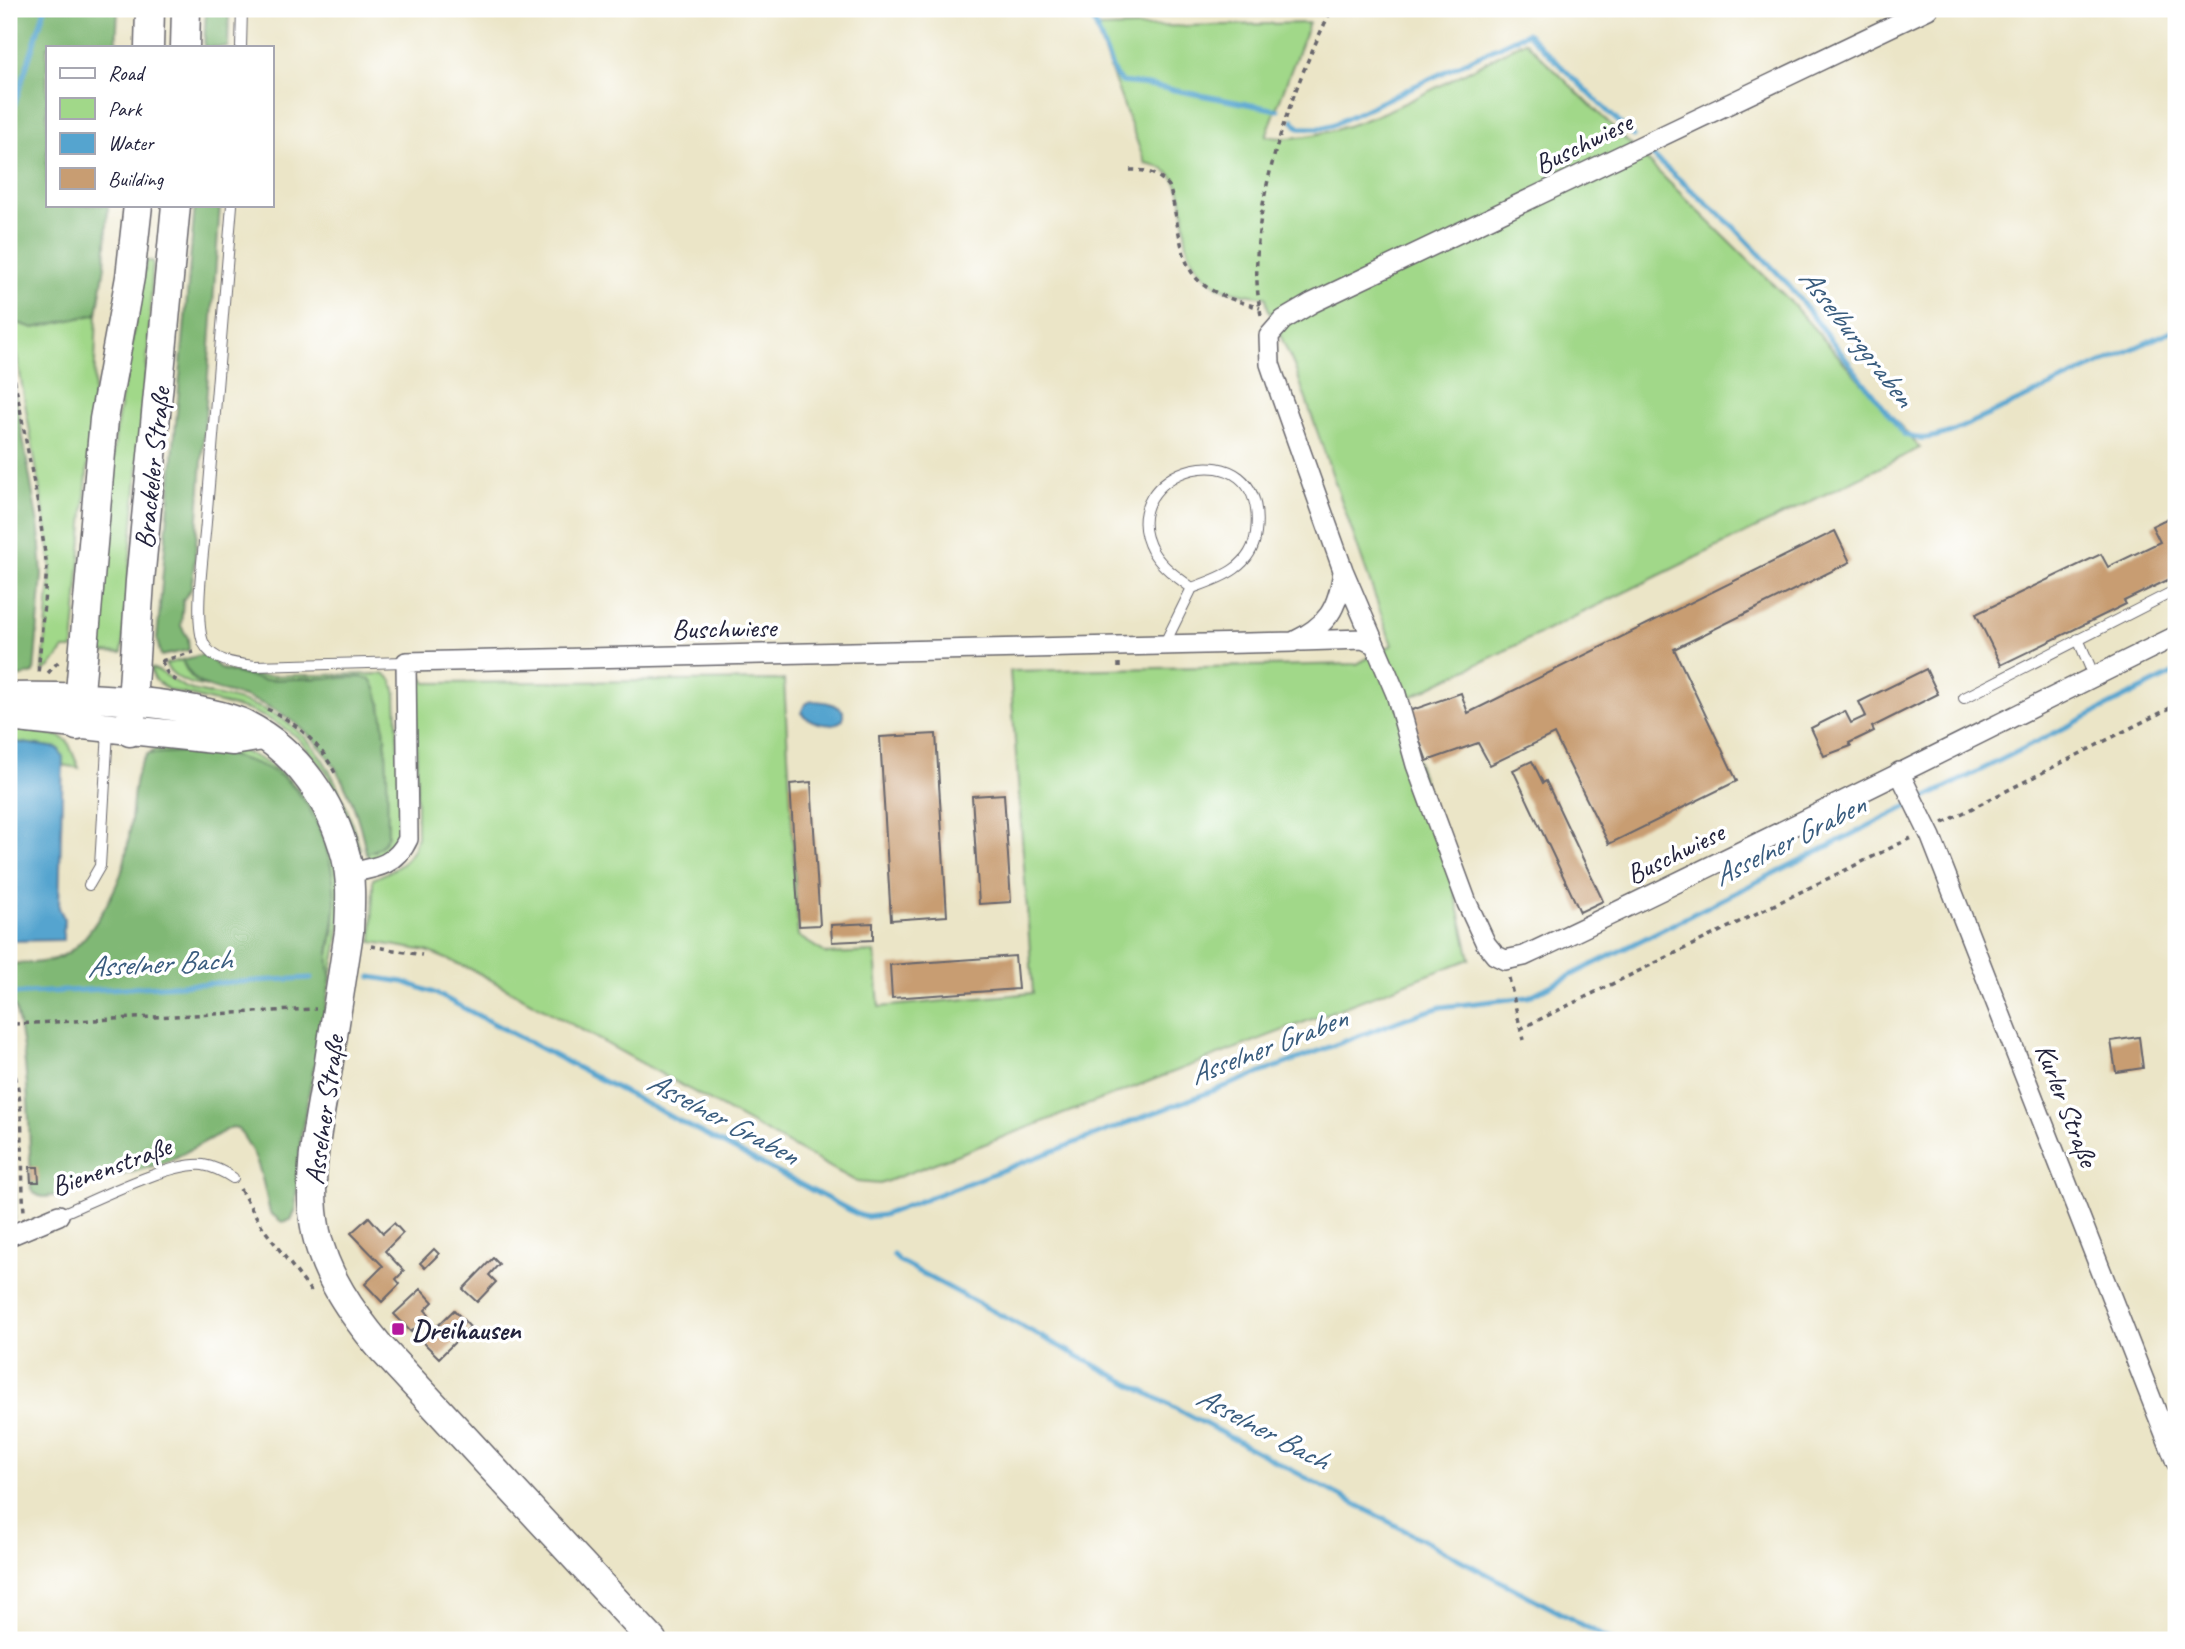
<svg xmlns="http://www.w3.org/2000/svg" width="2185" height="1649" viewBox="0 0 2185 1649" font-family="Caveat,sans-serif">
<rect width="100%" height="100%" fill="#fff"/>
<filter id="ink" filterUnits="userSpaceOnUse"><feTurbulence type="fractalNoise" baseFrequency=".0143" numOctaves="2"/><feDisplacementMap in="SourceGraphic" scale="14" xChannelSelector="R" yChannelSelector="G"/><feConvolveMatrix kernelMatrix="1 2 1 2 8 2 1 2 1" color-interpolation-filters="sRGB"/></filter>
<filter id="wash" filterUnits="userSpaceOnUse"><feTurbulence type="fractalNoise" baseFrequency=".00686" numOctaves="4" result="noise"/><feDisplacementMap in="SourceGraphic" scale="28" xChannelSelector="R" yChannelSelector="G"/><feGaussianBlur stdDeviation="1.57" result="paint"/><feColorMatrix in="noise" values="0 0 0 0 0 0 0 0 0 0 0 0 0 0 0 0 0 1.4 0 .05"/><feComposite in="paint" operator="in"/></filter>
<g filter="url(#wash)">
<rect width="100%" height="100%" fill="#ebe5c7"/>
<path fill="#a1d889" stroke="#627d62" stroke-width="2" d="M1309,23L1266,136C1336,151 1462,73 1525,41L1786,297L1920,448L1398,703L1442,836L1470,959L880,1184L857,1182L473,970L427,951L372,942L373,879C396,869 411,863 417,838L416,687L421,676L426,683L784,680L798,936L827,954L875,952L879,1007L1033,993L1010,671L1357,664L1392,645L1295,368L1268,308L1266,297C1253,295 1237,294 1224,289C1207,282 1191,263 1187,245C1180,211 1191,170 1145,163L1095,28Z
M146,261H153L148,348L122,653L96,652L116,428Z
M97,314L94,386L73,649H64L51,666L43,671L51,565L45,520L11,321L35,328Z
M182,660C187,674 193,681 207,687C189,684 175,680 165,664Z
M150,668C164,670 175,685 192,690C213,695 235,698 256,706C320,730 342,788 360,849L354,845L348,820L326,771L297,737L275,722L251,711L169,690L155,680Z
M221,669L261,676L382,674C393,676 394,685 396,695L401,835C393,849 386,858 369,858L366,853L376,851L360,677L262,680Z
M9,727L59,736L68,742L79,768L9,756Z
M171,744C188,745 208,742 224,746C299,764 337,827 341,900C343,924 334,955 331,979L327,967L334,928L335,899L194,751L148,754L157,748Z
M12,1112L16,1205L15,1219L9,1229V1113Z"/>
<path fill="#80b875" stroke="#516d58" stroke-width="2" d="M9,9H118L116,47H47V205H108L105,266L97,314L34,328L11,321L9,307Z
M206,9H229L228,47H204Z
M195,205H220L195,559L191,589L183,600L181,626L188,638L189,650L161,656L157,640Z
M9,357L39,530L42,575L34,673L9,679Z
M205,654L221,669L262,680L360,677L371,679C390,706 387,799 388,835C383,846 379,850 366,853C354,785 320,725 253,700C223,688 196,694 182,660Z
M194,751C222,753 251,758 276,773C314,796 334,858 335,900C336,926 324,955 331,979L301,1135L295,1212L291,1220L282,1222L270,1213C262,1178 260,1157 237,1128L232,1127L169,1161L61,1194C48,1197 40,1200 31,1190C29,1130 30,1066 15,1007H9V964C26,963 47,964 62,956C88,944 111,899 121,874C127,857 129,838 131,820C134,798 132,771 148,754Z"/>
<path fill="#55a4cf" stroke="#3c6385" stroke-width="2" d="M811,701C822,701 835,702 843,711V720C830,729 811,723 801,713L805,704Z
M9,741L58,748L63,757L59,908L64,918L63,940L9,941Z"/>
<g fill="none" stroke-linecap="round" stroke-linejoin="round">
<path stroke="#55a4cf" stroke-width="5" d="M1089,9L1115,75L1121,82L1148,85L1278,110
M1293,120L1299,128H1321L1332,125L1527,33L1633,136
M9,122L45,9
M1649,153L1734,227L1787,283L1904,434C1919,442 1935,437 1951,432L2176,329
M1919,801L2176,672
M371,977L404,982L437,994L859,1215L867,1217L883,1215L1409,1017L1441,1007L1528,997L1910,805
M9,994L311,978
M893,1255L899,1261L1611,1640"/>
</g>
<g id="blocks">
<path fill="#c89d72" d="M2176,514V576L2124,601L2126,604L2001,665L1976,614L2101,554L2108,567L2160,542L2152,526Z
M1835,531L1850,562L1674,649L1737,781L1609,844L1554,734L1490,765L1478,743L1427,761L1409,711L1461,693L1468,713Z
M1926,669L1938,694L1872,727L1874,731L1849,743L1851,746L1824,756L1811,728L1845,711L1851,723L1866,716L1859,702Z
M936,734L947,916L891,920L880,737Z
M1532,761L1543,783L1546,781L1603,901L1580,912L1513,770Z
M811,782L820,925L799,926L790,784Z
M1004,794L1011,902L979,904L972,796Z
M873,923V940L832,942L831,925Z
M1015,956L1018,989L892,998L890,965Z
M2139,1037L2143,1068L2116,1072L2111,1041Z
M30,1167H38L39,1182H31Z
M369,1217L383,1233L394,1223L403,1233L385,1251L404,1271L396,1279L400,1284L382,1302L365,1284L383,1266L351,1233Z
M434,1249L439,1254L425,1268L420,1263Z
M493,1258L499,1264L489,1275L496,1282L477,1302L463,1289Z
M421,1289L433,1302L425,1310L429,1315L411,1332L394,1314Z
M454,1310L470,1327L439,1358L422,1341Z"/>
</g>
</g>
<g filter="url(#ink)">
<use href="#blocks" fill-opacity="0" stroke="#68666c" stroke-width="2"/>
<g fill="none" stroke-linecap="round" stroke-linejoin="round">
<g stroke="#68666c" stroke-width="12">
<path id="lane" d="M241,47L242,9
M232,205C223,311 215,417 206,522C204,550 193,621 204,644C213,662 237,664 255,666L406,662
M2078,639L2094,676
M1164,645L1192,588C1220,578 1252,568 1256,533C1269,422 1107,468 1153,552C1162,567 1178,578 1192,588
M1964,698L2176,590
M89,885L100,866L108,731
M59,1215C93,1201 169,1162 203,1165C215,1167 224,1172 233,1178"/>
</g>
<g stroke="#68666c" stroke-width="22">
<path id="street" d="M1928,9L1312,303L1283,320L1269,336L1270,364L1282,399L1343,570L1396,694L1416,765L1467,903L1486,944L1495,955L1505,960L1524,956C1743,853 1959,743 2176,636
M1301,641L1363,639L1374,644
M1899,772L1931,837L2176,1462
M348,873C375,868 396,866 408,839L406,662L1293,642C1328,625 1338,609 1343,571
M9,1236L59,1215"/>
</g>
<g stroke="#68666c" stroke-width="31">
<path id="secondary" d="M149,47L150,9
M185,47L186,9
M9,697C71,696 134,698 195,710C211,714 231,717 246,725C297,751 332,802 346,857C352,881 350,907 349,932C342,977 335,1023 328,1068C319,1122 305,1177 316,1232C326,1277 351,1312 380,1347L652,1640
M9,717L233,741L263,736
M77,726L104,419L130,277L138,205
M130,732L140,581L176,205"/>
</g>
<path stroke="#68666c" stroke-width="3.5" stroke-dasharray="5 5" stroke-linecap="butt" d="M1130,170C1146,170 1157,173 1169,186C1177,211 1179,255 1193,274C1207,294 1238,301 1260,308
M1261,315C1242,222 1290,91 1332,9
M9,350L38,505L47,567L38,675
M161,661L194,652
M162,661C165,672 170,678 180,682
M1119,663V672
M48,673L59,661
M267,709C296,721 323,747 336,775
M1943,823L2176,705
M371,946L422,955
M1509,978L1523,1040
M14,1024L316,1009
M1520,1029L1911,838
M9,1057C27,1096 20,1166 24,1211
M240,1189L263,1228L313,1294"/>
<use href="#lane" stroke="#fff" stroke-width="10"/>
<use href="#street" stroke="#fff" stroke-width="19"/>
<use href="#secondary" stroke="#fff" stroke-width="28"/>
</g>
</g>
<rect fill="#b5179e" stroke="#fff" stroke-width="2.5" x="391" y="1322" width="14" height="14" rx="3.5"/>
<g text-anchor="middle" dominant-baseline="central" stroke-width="7" stroke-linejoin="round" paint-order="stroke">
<g font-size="28" fill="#22223b" stroke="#fff">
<text transform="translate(1583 143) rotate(-26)">Buschwiese</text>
<text transform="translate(152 468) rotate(-84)">Brackeler Straße</text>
<text transform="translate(724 628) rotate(-1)">Buschwiese</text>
<text transform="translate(1675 853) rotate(-26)">Buschwiese</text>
<text transform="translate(2067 1105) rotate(69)">Kurler Straße</text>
<text transform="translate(324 1110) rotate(-82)">Asselner Straße</text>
<text transform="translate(111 1166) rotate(-20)">Bienenstraße</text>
</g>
<g font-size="28" font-weight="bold" fill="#22223b" stroke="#fff" text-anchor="start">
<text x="412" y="1329">Dreihausen</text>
</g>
<g font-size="30" font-style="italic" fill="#395c7e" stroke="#fff">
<text transform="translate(1857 337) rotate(52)">Asselburggraben</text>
<text transform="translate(1789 840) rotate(-27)">Asselner Graben</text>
<text transform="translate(159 963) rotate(-3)">Asselner Bach</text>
<text transform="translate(1268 1046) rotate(-21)">Asselner Graben</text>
<text transform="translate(723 1118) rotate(28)">Asselner Graben</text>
<text transform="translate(1263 1428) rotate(28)">Asselner Bach</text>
</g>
</g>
<rect width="2185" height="1649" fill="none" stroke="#fff" stroke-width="35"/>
<rect x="46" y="46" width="228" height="161" fill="#ffffff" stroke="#a7a7b1" stroke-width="2"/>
<rect x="60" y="68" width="35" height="10" fill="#ffffff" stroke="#a7a7b1" stroke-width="2"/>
<text x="108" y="80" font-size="21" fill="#22223b">Road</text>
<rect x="60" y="98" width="35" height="21" fill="#a1d889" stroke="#a7a7b1" stroke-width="2"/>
<text x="108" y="116" font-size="21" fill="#22223b">Park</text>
<rect x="60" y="133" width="35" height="21" fill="#55a4cf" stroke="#a7a7b1" stroke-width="2"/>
<text x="108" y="150" font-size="21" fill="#22223b">Water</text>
<rect x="60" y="168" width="35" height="21" fill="#c89d72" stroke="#a7a7b1" stroke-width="2"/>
<text x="108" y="186" font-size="21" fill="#22223b">Building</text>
</svg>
